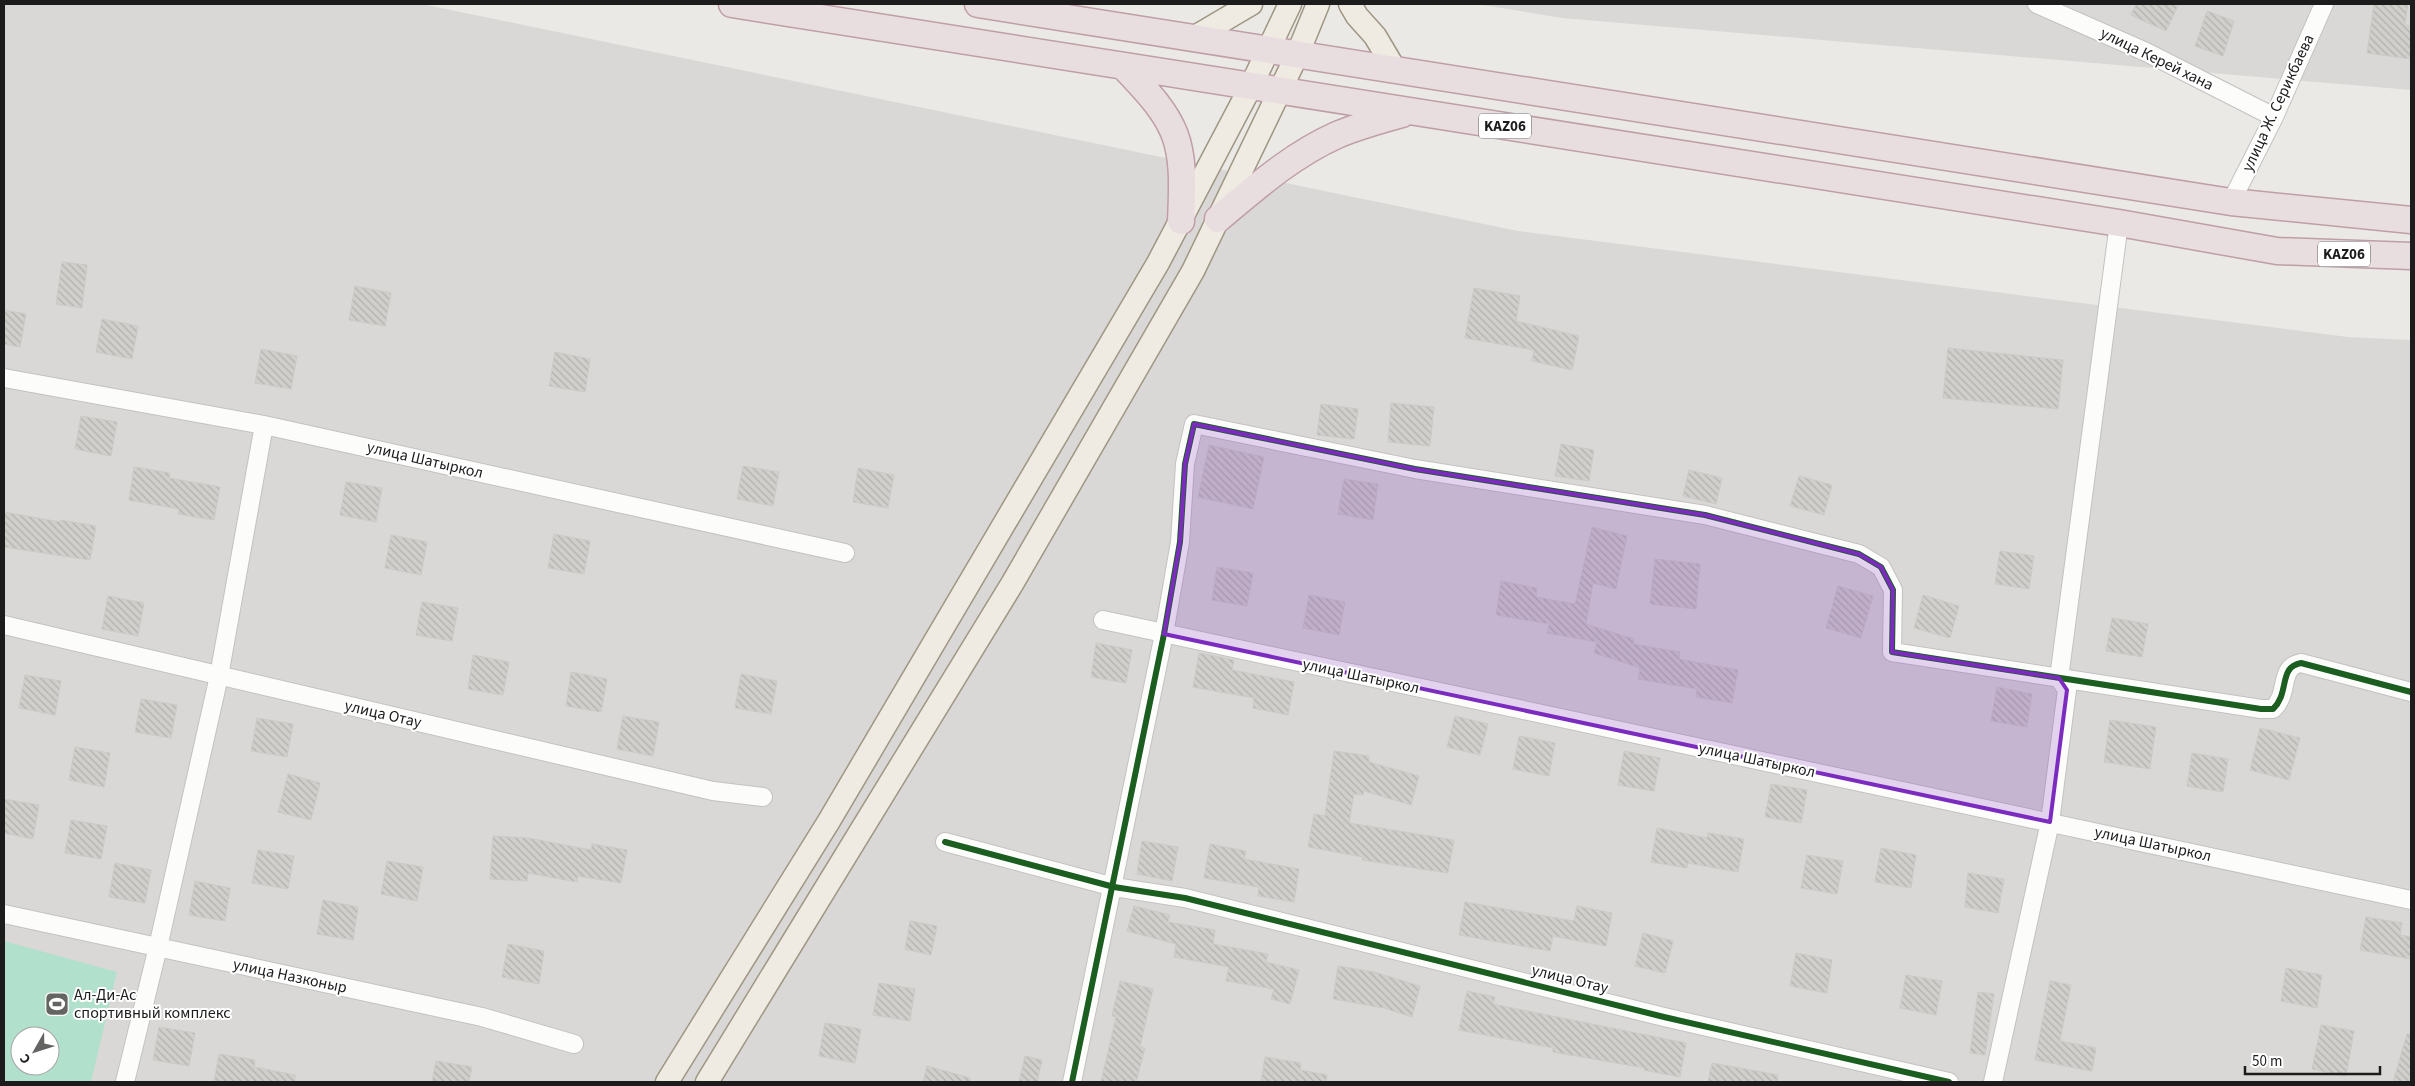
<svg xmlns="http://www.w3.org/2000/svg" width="2415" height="1086" viewBox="0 0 2415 1086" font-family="'Source Sans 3',sans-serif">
<defs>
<pattern id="building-back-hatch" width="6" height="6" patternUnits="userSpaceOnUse" patternTransform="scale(1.25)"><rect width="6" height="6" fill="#d1cfcc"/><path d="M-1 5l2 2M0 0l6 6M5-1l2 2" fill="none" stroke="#b3b1af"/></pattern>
</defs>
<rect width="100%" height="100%" fill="#eae9e5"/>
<path fill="#d9d8d6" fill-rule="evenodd" d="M4,4H422L1518,231L2348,337L2411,340V1082H4ZM20,1036H50V1066H20Z
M1477,4H2411V90L1562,18Z"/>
<path fill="#b1e1cd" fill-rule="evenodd" d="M4,941L117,972L91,1082H4ZM20,1036H50V1066H20Z"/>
<path fill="url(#building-back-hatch)" stroke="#cdcac6" d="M2136,4H2179L2166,31L2131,15Z
M2374,4H2408L2405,25L2411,26V59L2367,53Z
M2207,11L2234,21L2223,56L2195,46Z
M62,262L87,265L82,308L56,304Z
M355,286L391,293L385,326L349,320Z
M1474,288L1520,296L1516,321L1579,336L1572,370L1532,361L1534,350L1465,338Z
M4,310L26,314L20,347L4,344Z
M102,319L138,326L132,359L96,352Z
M1948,348L2063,360L2058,409L1943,398Z
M261,349L297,356L291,389L255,383Z
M555,352L590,359L585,392L549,386Z
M1391,403L1434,407L1430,446L1388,442Z
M1321,404L1358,409L1354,439L1317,435Z
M81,416L117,422L111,456L75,449Z
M1561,444L1594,450L1589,481L1555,476Z
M1209,445L1264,457L1253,509L1198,497Z
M743,466L779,472L773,506L737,499Z
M134,467L170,473L169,478L220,487L214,520L178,514L179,509L129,500Z
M858,468L894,475L888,508L853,502Z
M1689,470L1722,478L1716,504L1683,496Z
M1799,476L1832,485L1824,515L1790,506Z
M1344,479L1378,484L1373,520L1338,514Z
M346,482L382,488L376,522L340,515Z
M4,512L60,522V520L96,526L90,560L4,547Z
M1592,527L1627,536L1616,589L1593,583L1586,624L1634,639L1633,644L1680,652L1679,659L1738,670L1732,703L1696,697L1697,689L1638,679L1640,668L1594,653L1597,642L1547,633L1549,624L1496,615L1501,581L1537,588L1536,597L1575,604Z
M554,534L590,541L584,574L548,568Z
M391,535L427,542L421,575L385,568Z
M2000,551L2034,556L2029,589L1995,584Z
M1655,559L1700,564L1696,609L1650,604Z
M1217,567L1253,573L1247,606L1212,600Z
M1838,586L1873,596L1861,638L1826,628Z
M1309,595L1345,602L1339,635L1303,628Z
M1923,595L1959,606L1950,638L1914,628Z
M108,596L144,603L138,636L102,629Z
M422,602L458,608L452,641L416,635Z
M2112,618L2148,624L2142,657L2106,651Z
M1096,643L1132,650L1126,683L1091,677Z
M1199,653L1234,660L1232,670L1294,682L1288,715L1253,708L1254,698L1193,687Z
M473,655L509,662L503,695L468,689Z
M571,672L607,679L601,712L566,706Z
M741,674L777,681L771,714L735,708Z
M25,675L61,681L55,715L19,708Z
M1997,687L2032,694L2027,727L1991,721Z
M141,699L177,705L171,738L135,732Z
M623,716L659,722L653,756L617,749Z
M1455,716L1488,724L1480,755L1447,747Z
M257,718L293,724L287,757L251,751Z
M2110,720L2156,727L2150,769L2104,762Z
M2260,728L2300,738L2289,780L2250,770Z
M1519,736L1555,743L1549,776L1513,769Z
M75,747L110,753L104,787L69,780Z
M1334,751L1369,756V762L1419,776L1411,805L1364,791L1363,795L1354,794L1349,823L1454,840L1448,873L1362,860L1363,857L1308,847L1314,814L1325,816Z
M1624,751L1660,758L1654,791L1618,785Z
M2192,753L2228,759L2223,792L2187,786Z
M288,774L320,783L311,820L278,812Z
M1771,784L1807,790L1801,823L1765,817Z
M4,799L39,805L33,839L4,833Z
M71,820L107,826L101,859L65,853Z
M1657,828L1707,838L1708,833L1744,839L1738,872L1688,863L1687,868L1651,862Z
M493,836L528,838L591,850L592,844L627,850L621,883L578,876L577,882L528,873L527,881L490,879Z
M1142,841L1178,847L1172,881L1137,874Z
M1210,844L1246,851L1244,859L1299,869L1294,902L1258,896L1259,887L1204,878Z
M1881,848L1916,855L1911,888L1875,882Z
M258,850L294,856L288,889L252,883Z
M1807,855L1843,861L1837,894L1801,888Z
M387,861L423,867L417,901L381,894Z
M115,863L151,870L145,903L109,897Z
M1968,873L2004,879L1998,913L1965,907Z
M195,881L230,888L225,921L189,915Z
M323,900L358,907L353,940L317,934Z
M1465,902L1574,921L1577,906L1612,913L1606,946L1553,936L1550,951L1459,935Z
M1134,906L1170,915L1168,922L1215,930L1213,944L1268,954L1266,962L1299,970L1290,1004L1271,999L1274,989L1226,981L1229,967L1174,957L1176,944L1127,931Z
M2366,917L2402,923L2400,935L2411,937V959L2360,950Z
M910,921L937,926L931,955L905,949Z
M1643,933L1673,941L1665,973L1635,966Z
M508,944L544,951L539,984L502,977Z
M1796,953L1832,960L1827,993L1790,986Z
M1338,966L1374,972L1420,986L1412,1017L1384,1008L1333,999Z
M2286,968L2322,975L2317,1008L2281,1001Z
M1906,975L1942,981L1936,1015L1900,1008Z
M1120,981L1153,989L1140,1047L1145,1048L1136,1082H1101L1116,1017L1112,1016Z
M2050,981L2071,985L2060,1041L2096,1048L2092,1071L2035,1060Z
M879,983L915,989L910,1021L873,1015Z
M1467,991L1495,997L1493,1004L1686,1043L1680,1077L1644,1070L1645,1068L1553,1052V1048L1459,1030Z
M1978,992L1994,994L1985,1055L1970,1053Z
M825,1023L861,1029L855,1063L819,1056Z
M2321,1025L2354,1031L2346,1076L2312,1069Z
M159,1027L195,1033L189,1066L153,1060Z
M2407,1034H2411V1082H2393Z
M219,1054L255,1060L254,1067L295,1075V1082H214Z
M1025,1056L1042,1060L1037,1082H1019Z
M1265,1057L1301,1063L1300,1070L1327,1075L1326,1082H1261Z
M436,1061L472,1067L469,1082H432Z
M1712,1063L1778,1075L1777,1082H1708Z
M927,1066L970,1078V1082H923Z"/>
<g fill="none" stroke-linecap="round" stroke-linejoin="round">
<g stroke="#c3c2c1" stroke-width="20">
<path id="minor" d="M2037,4L2146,52L2274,117
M2231,202L2274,117L2324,4
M4,378L264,425L845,553
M1103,620L2411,900
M4,625L713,791L763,797
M945,842L1114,887L1185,898L1664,1017L1949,1082
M4,914L482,1017L574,1044
M125,1082L158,947L219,676L264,425
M1072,1082L1164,634L1180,542L1185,464L1194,424L1415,469L1705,515L1859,554L1881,567L1893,590L1892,652L2261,709H2273C2290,693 2278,667 2301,663L2411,692
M1993,1082L2050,822L2067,690L2059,678L2119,223"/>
</g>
<g stroke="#9f9683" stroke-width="25">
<path id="major" d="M1350,4L1357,16L1375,36L1394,68
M1195,37L1251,4
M667,1082L829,821L1158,263L1251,86L1290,4
M707,1082L1012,584L1193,271L1298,53L1318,4"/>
</g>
<g stroke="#bf9ea7" stroke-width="29">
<path id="highway" d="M732,4L2119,223L2277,251L2411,256
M978,4L2231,202L2411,220
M1123,66C1180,125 1185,139 1181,221
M1218,219C1255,188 1292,155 1337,135C1358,126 1380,120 1402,114"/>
</g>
<use href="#minor" stroke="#fcfcfb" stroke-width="18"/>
<use href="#major" stroke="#efebe3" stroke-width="22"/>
<use href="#highway" stroke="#e9dedf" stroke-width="26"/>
<g stroke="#fff" stroke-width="9">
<path id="cycleway" d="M945,842L1114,887L1185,898L1664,1017L1949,1082
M1072,1082L1164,634L1180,542L1185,464L1194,424L1415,469L1705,515L1859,554L1881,567L1893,590L1892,652L2261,709H2273C2290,693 2278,667 2301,663L2411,692"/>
</g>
<use href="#cycleway" stroke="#1b5e20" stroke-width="6"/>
</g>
<path fill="#7b2cbf" fill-opacity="0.2" stroke="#7b2cbf" stroke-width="4" stroke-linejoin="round" d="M1194,424L1415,469L1705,515L1859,554L1881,567L1893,590L1892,652L2059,678L2067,690L2050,822L1164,634L1180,542L1185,464Z"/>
<defs>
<g id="stadium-square" transform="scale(1.25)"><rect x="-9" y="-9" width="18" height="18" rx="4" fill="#646462" stroke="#fff"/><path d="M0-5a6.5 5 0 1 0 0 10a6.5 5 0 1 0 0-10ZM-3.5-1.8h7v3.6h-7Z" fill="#fff"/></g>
</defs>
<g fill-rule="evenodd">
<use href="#stadium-square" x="57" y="1004"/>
</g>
<g text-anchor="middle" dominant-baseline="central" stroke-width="4" stroke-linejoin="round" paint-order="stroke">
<g fill="#fff" stroke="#606060" stroke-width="1">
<rect x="1479" y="113.5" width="52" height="25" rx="4"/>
<rect x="2318" y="241.5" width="52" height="25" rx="4"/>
</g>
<g font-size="15" font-weight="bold" fill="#1c1c1c">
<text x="1505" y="126">KАZ06</text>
<text x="2344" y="254">KАZ06</text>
</g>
<g font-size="16" fill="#1c1c1c" stroke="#fff">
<text transform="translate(2157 59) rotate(26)">улица Керей хана</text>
<text transform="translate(2278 103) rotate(-65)">улица Ж. Серикбаева</text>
<text transform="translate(425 460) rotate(13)">улица Шатыркол</text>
<text transform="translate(1361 676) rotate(12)">улица Шатыркол</text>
<text transform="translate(383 714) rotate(13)">улица Отау</text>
<text transform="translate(1757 760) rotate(12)">улица Шатыркол</text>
<text transform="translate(2153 844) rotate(12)">улица Шатыркол</text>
<text transform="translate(290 976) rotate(12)">улица Назконыр</text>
<text transform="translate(1570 979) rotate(14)">улица Отау</text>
</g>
<g font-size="16" fill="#1c1c1c" stroke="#fff" text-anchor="start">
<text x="74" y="995">Ал-Ди-Ас<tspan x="74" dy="18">спортивный комплекс</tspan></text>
</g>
</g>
<rect width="2415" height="1086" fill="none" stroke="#1c1c1c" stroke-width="10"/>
<g transform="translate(35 1051) rotate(231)"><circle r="24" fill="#ffffff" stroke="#a4a4a4"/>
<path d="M0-4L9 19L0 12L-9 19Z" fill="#646462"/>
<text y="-8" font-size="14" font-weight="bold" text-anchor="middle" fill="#1c1c1c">С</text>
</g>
<path d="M2245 1066v8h135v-8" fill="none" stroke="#1c1c1c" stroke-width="2.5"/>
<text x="2252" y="1066" font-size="15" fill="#1c1c1c" stroke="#ffffff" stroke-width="4" paint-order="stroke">50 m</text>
</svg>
